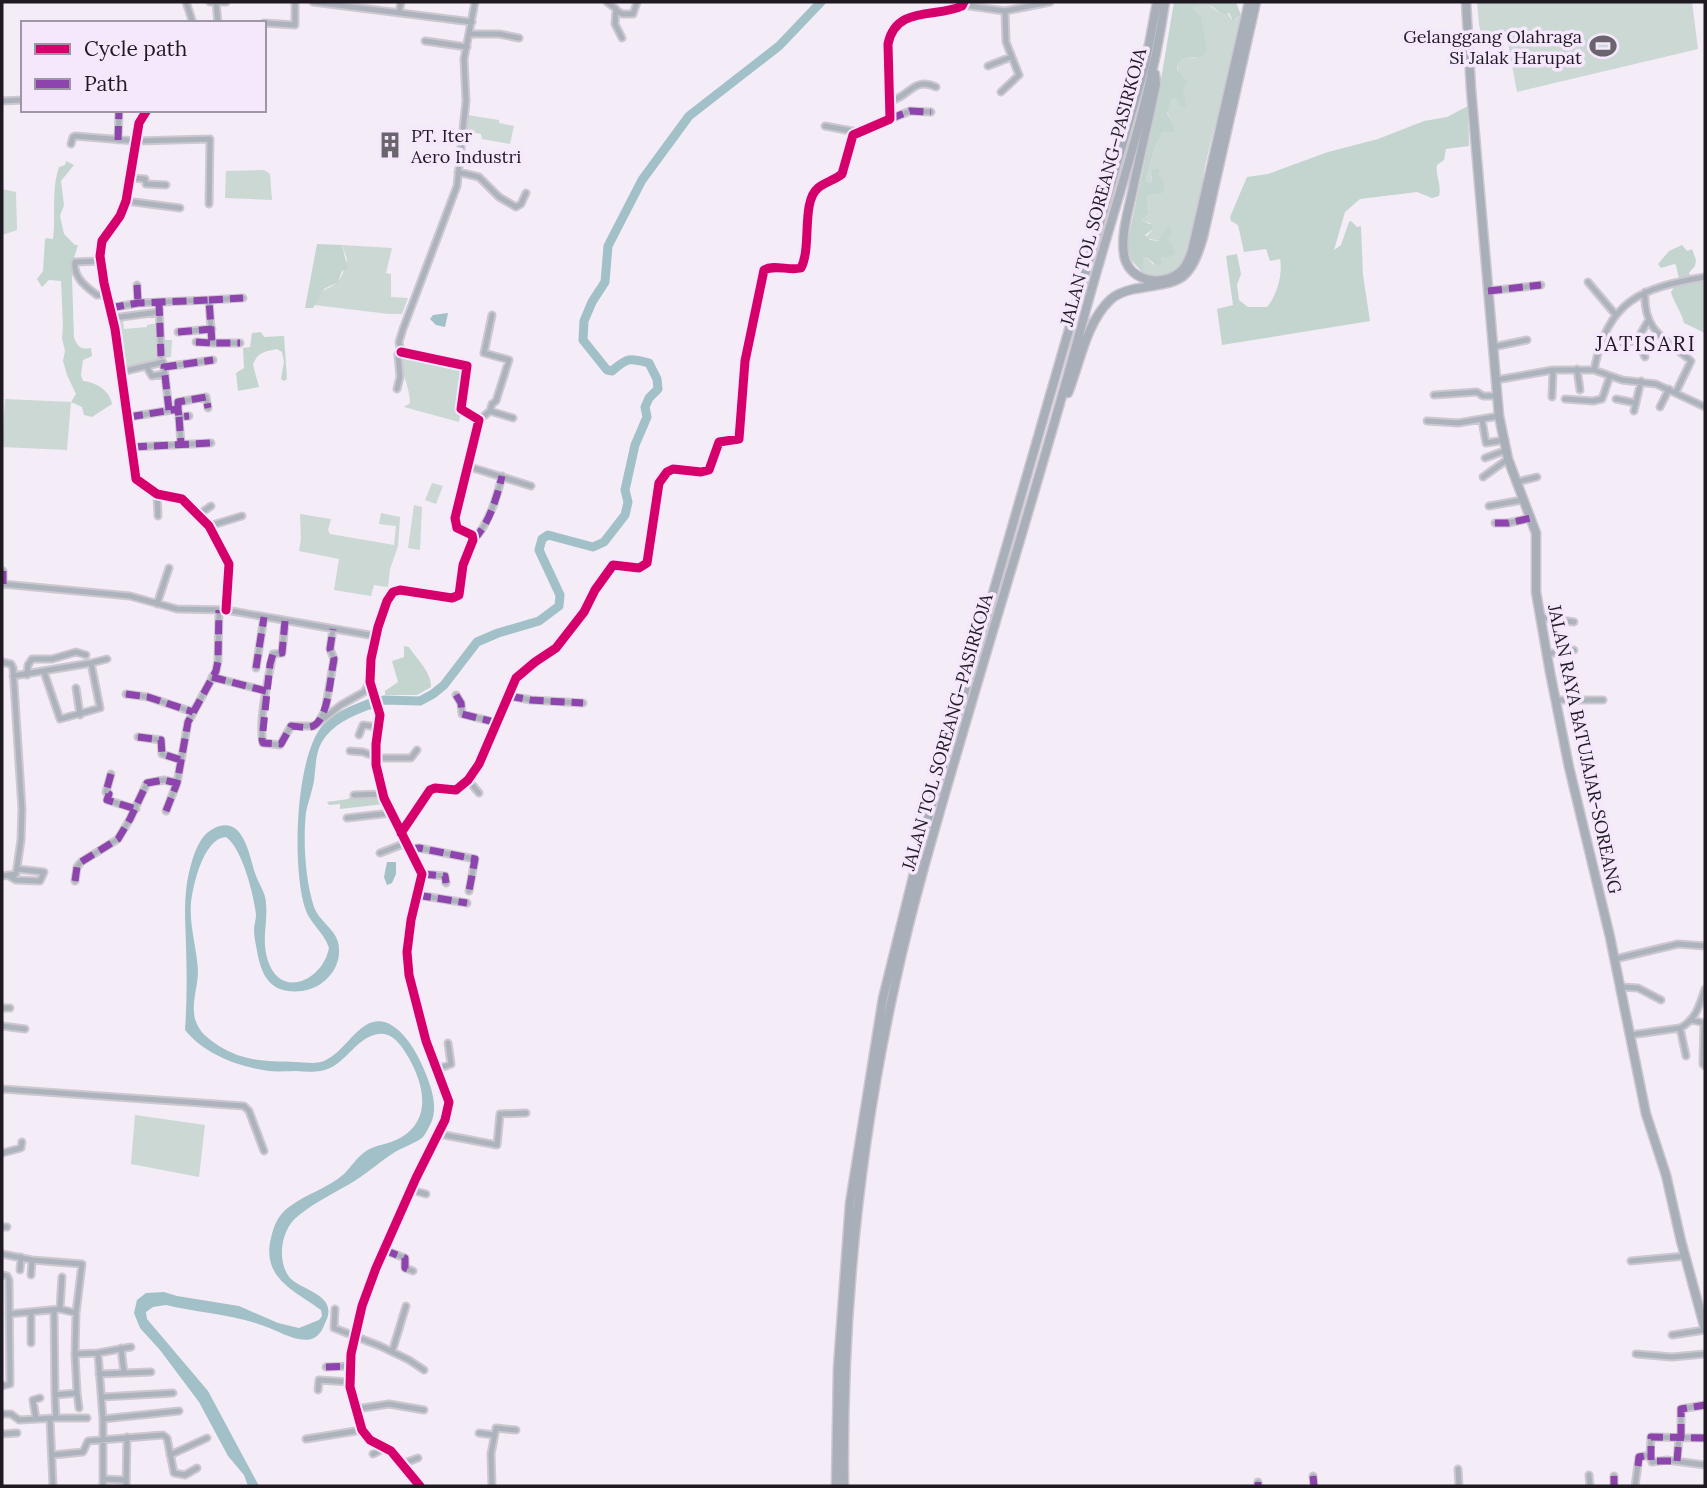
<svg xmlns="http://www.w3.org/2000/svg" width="1707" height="1488" viewBox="0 0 1707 1488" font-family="Lora,serif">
<rect width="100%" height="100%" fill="#f4ecf7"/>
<path fill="#cbd8d4" d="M1477,2H1692L1698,49L1517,92L1507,38L1483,43L1479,24Z
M1198,4H1207L1221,14L1227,12L1231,19L1235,20L1241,15L1240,25C1230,73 1216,119 1205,166C1199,198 1201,243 1178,269C1170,278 1154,277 1143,273V260L1146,257L1154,265L1160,241L1145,238L1153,229L1150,223L1144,222L1142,219L1149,212L1147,197L1153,194L1160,195L1151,175V183L1147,182L1146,178L1156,145L1163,132L1174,131V125L1167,112L1172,99L1175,98L1178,64L1185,58H1196L1192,8Z
M467,115L499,120V123L514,126L510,144L482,139L481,134L465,131Z
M264,170L270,174L272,200L225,198L226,171Z
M2,189L16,192L17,230L2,235Z
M342,245L392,248L386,273L391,274V297L408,298L402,314H389L314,305C321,285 328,292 338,281C343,276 345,266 347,259Z
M123,318L124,329L147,327V325L158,323L157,329L164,330L165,340H172L171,357L157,359V365L123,372L116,319Z
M402,358L463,372L457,406L461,412L459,422L404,407L410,403C410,387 401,374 402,358Z
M5,399L71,402L67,450L2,447Z
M432,483L443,486L436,504L425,500Z
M414,505L422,507L420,550L408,548Z
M381,513L400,517L398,546L390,569L388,587L374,585L371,596L334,590L339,559L299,551L301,539L300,514L331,519L328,530L330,534L394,545L396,526L379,524Z
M135,1115L205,1125L199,1177L131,1164Z"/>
<path fill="#c4d5cf" d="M1174,2H1236L1241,15L1233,21L1229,13L1221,14C1212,5 1203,0 1192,8L1201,17L1207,50L1202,57L1185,58L1178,64L1177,70L1187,82L1183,90L1186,106L1181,107L1175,98L1172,99L1167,113L1174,125V132H1163L1156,145L1146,178L1147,182L1151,183L1152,170L1159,169V176L1164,181V189L1160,195L1153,194L1147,197L1149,213L1142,219L1144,222L1153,225V229L1145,235L1150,240L1159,241L1161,235L1169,227L1172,230L1168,240L1172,245L1175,253L1168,258L1161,257V264L1156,265L1146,257L1143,260V273L1131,260L1127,244L1157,103Z
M1468,106L1469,146L1446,149L1444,160L1437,165C1435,176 1442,185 1439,196L1432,198L1417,192L1360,199L1345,212L1334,250L1341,245L1349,222L1351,221L1357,227L1361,226L1363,275L1370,321L1222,345L1217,309L1233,305L1226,256L1237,254L1241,274L1237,285L1239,300L1248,307H1267C1277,296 1283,273 1280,259L1270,261L1266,249L1244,252L1238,225L1231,221L1230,217L1247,177L1268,174L1328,152L1378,139L1424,121L1447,117Z
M66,161L74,165L61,181L64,205L60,216L64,234L75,245H78L73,261L72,278L74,338C78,347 81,350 91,348L92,356L83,360L81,375L83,381C96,382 110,391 112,404L92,417L84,415L82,407L71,402L76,394L67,375L63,361L65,351L62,338L63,326L61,281L49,280L42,287L37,279L43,271L45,240L46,238L53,239C56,215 51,190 59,167L65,165Z
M317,244L342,245L348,269L342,271L338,282L324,289L313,308H305Z
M1682,245L1687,251L1692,249L1696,260L1695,266L1689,273L1692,279L1705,280V333L1684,323C1681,311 1674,303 1671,292L1679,279L1676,265L1674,264L1661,268L1658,264L1669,251Z
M261,332L264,337L284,336L287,379L284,381L281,379L284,362L282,352L277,349C266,351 257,352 253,365L259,387L238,391L236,373L244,368L243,348L250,347L252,333Z
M404,646L409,647C416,658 432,673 431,687L417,695H385V691L398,682L392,661L404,657Z
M382,795L384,804L340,809V804L329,805L327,802L348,799L350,797Z"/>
<path fill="#a2c0c7" d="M448,313L445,327L436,325L430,319L433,315Z
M373,697L376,707C358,714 339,720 326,736C315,749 316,766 314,781C312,792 308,802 306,812C303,841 305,879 314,907C319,921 334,928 338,942C344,966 325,988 302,991C272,994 262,979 257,951C256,945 254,937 254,930C254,925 256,920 256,915C254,895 242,848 226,837C204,838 193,884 191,903C189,925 197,949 198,971C198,987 191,1003 195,1019C199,1032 207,1038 219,1046C245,1062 266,1061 295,1062C305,1062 317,1065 326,1060C342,1052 351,1034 366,1025C392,1009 415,1048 423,1067C430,1084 439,1105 431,1123C429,1127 426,1133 423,1137C416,1143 403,1147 395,1152C382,1160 370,1171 356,1180C337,1192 316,1201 298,1216C281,1229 276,1261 290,1278C303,1291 338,1295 326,1321C323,1328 321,1334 314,1338C300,1345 277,1330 264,1326C233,1314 198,1313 166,1305L153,1307L146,1312L147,1319L208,1391L259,1486H248L244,1475L228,1456L199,1402L160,1350L140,1328L134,1313L137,1300L146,1293L164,1292L177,1296L239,1306L278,1323L299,1328L319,1320L322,1316L321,1310C295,1291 261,1278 271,1238C274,1225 278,1215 289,1207C306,1194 328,1188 344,1174C351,1167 357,1157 366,1151C375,1145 390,1144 400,1138C437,1117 421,1074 401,1046C394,1037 386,1031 374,1035C357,1040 347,1059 332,1067C321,1073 308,1072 296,1071C287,1071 277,1072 269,1071C239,1067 204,1054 185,1030C187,1002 187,973 186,945C185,915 183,890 192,861C196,849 200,837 211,830C243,811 249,855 255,873C258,883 266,893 266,903C268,923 261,940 268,961C281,1000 323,980 329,948C324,932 310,924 305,908C292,868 295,759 322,726C335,711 356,704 373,697Z
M387,862H396V874L392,883L387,885L384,877Z"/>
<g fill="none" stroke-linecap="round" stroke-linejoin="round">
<path stroke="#a2c0c7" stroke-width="9" d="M370,705L384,700L420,701L433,694L444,685L477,642L498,633L539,621L559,606L560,595L539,550L542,539L548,535L593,547L604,542L625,515L628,502L625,490L635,445L647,417L645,407L649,398L658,389L657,379L649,363C630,358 628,357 612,371L607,370L583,340L584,321L592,302L605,282L608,246L642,180L689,116L779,46L821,2"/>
<g stroke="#cdc7d0" stroke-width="9">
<path id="minor" d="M186,2L193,23
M210,2H226
M216,2L218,23
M313,2L472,22
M607,2L616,9L615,24L622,38
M963,5L1005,11L1050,2
M616,10L622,14H633L637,2
M399,13L401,2
M264,23L295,25V2
M470,34H499L519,38
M425,41L467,47
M988,66L1011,57
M1001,92L1019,75L1006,42L1005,11
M2,101L23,100
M890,101C908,98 914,76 936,87
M147,110L139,123L126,201L120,216L102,241L100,256L104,283L115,329L136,479L157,494L182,499L209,526L229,564L226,610
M890,119L910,111L931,112
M825,126L857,132
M118,140L119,110
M71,144L73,137L75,136L136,141L210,139L209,204
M458,172L479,177L499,197L516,207L521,204L526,193
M130,178L145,179L146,184L166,185
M126,201L180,208
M101,261L75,262C73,277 86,287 97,295L106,294
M1588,282L1615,314
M137,285L138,303
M1488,291L1541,285
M1645,292C1643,332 1665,338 1691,361L1676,392
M209,300L243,298
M159,302L161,356
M110,308L138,303L209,300L212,343H240
M113,318L159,312
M178,332L212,329
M196,342L212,343
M1623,343L1637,340
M1493,347L1527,340
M401,352L467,366L461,409L479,420L455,518L457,528L472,535L473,540L463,565L459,595L452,598L400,590L393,592L387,601L378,627L371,659L370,682L380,715L376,744V765L384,798L422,874L411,920L407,952L409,975L426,1041L449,1102L445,1120L416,1178L376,1268L362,1306L351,1354L350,1387L362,1430L370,1440L391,1451L420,1486
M1645,357L1637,340L1648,321
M146,366L152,376L164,374
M1577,369L1580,390
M1594,370C1608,300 1640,288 1705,277
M121,372L163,362L164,367
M1496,380L1553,370H1594L1622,380L1656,384L1705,407
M397,389L400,377L398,354L401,352L399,342L403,329L457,186L466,101L464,59L475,2
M1434,395L1477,392L1483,396H1496
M1552,397L1553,370
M1565,399L1593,401L1602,399L1610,376
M1616,399L1636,403
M1660,407L1669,389
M178,409V402L206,397L208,408
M169,410L164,367L213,360
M490,411L513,418
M1634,411L1641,381
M129,417L178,409L179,417L189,416
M179,417L181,444
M479,420L490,411L492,404L496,401L509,360L484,353L492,315
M1482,420L1486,443L1505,440
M1427,421L1458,423L1499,416
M133,447L211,443
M1485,458L1507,450
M467,466L531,486
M1483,477L1508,459
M1517,482L1537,477
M157,494L158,516
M1489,506L1522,500
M198,515L211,506
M1495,523H1508L1531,518
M209,526L242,516
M473,540C489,525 497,497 502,476
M2,584L130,596L177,609L226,610L375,636
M3,584V571
M157,604L169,568
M1540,617L1574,622
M285,621L282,653L273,654C269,675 258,721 263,743L280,745L291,726H314L341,705L364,692L370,682
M1546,654L1574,650
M2,662L11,664L13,668L22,809L21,840L16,874L2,876
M91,663L107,659
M256,668L264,617
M27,675L28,665L32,659H52L76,652L86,655
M13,676L91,663L100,708L60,719L44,672
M212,677L266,691
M76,688L80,715
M126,694L148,697L193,712
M456,695L461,703L462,714L498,723
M509,696L531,700L583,703
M1556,700H1603
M319,721L325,711L333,665L334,659L330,649L333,629
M359,735L363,725L378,727
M138,737L161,740L162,754L181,760
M350,751L363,752L379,758H411L417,750
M111,774L106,792L109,794L107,800L136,809
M468,780L479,793
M354,795L383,794
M166,811L177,783
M347,818L391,813
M401,833L430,790L435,788L456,790L468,780L479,764L516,678L535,662L556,648L584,612L595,590L613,565L639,568L647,563L659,483L667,472L673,469L701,472L709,470L719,442L739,439L745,361L764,270C774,264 789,271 801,268C812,247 801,202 818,188C825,182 835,180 842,174L853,135L890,119L888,44C896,5 937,18 962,6L964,2
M409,849L419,848L475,859L469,891
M380,853L406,843
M422,874L445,876L446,883
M9,876L16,880L40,881L44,872L17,869
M75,881L77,867L81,862L118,839L130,819L147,783L164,780L177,783L188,722L216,671L218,661L219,610
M417,895L467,903
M1615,959L1678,944L1705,946
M1621,987L1638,988L1661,1000
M2,1008H10
M1692,1020L1704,1023L1703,1064L1705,1066
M2,1026L25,1029
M1680,1028L1686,1056
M1630,1035L1680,1028C1696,1020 1700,1004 1705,989
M435,1070L451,1064L448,1043
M2,1089L244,1106L249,1111L264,1151
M439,1134L497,1145L500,1114L526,1113
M2,1153L21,1148L22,1142
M411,1190L426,1194
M2,1227H7
M384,1250L405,1258V1268L413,1271
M2,1254L32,1260L82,1264L76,1313L75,1354
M1631,1261L1685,1256
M20,1270L21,1257
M2,1275L7,1276L9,1280L10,1384L2,1386
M31,1275L32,1260
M60,1309L62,1277
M335,1309L334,1328L380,1346L409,1360L424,1370
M54,1310L55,1395
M31,1312V1343
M9,1314L60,1309L76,1313
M1672,1335L1705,1330
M121,1348L124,1373
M392,1352L406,1306
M1636,1354L1672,1357L1705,1354
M326,1367L350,1366
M99,1374L151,1372
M318,1390L319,1380L350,1382
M77,1393L79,1408
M102,1397L173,1393
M356,1409L389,1404L424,1410
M2,1414H11L19,1420L56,1418L55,1395L77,1393L75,1354L98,1353
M56,1418H87
M36,1419L33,1400L40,1398
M50,1419L53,1486
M103,1419L179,1411
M479,1433L494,1435
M2,1434L17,1433
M1681,1438V1409L1705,1405
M1705,1438L1651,1437L1650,1455L1652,1462L1667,1460L1705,1465
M306,1439L362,1430
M373,1454L387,1447
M52,1455L83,1452L88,1441L163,1435L167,1438L174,1473L185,1475L197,1468
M170,1455L207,1438
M1677,1461L1679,1437
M402,1464L418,1458
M1458,1469L1459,1486
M1589,1475L1590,1486
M1313,1476L1314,1486
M103,1479L126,1480
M1258,1482V1486
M103,1486V1419L98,1353L131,1347
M126,1486L127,1437
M492,1486L491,1454L496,1428L516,1430
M1614,1486V1476
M1635,1486L1639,1457L1650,1455"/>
</g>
<g stroke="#cdc7d0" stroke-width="11">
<path id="highway" d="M1466,2L1471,89L1499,416L1508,459L1536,533V592L1550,672L1569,767L1610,937L1646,1114L1666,1175L1681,1241L1705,1329
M1155,74L1156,84C1149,118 1141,151 1134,184C1130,206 1119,236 1125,259C1132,283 1166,287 1182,270C1187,265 1190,257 1192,251L1249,2
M1068,393C1080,363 1086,323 1110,300C1116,294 1125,291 1134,289C1178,281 1189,286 1203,237L1256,2
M836,1486L838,1368L850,1203L883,998L925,829L1145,66L1157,2
M844,1486C842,1319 859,1148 895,984C914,896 940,811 965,725C1005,588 1048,451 1085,313C1113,209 1150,108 1165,2"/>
</g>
<use href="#minor" stroke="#adb3bc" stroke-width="5"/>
<use href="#highway" stroke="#a9afb9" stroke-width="8"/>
<path stroke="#8e44ad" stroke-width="7" stroke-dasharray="14 7" stroke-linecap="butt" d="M890,119L910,111L931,112
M118,140L119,110
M137,285L138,303
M1488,291L1541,285
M209,300L243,298
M159,302L161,356
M110,308L138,303L209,300L212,343H240
M178,332L212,329
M196,342L212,343
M178,409V402L206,397L208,408
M169,410L164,367L213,360
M129,417L178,409L179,417L189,416
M179,417L181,444
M133,447L211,443
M1495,523H1508L1531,518
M473,540C489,525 497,497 502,476
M3,584V571
M285,621L282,653L273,654L270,664L262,740L263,743L281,744L291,726C297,726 307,729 313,726C328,719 330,680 333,665L334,659L330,649L333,629
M256,668L264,617
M212,677L266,691
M126,694L148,697L193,712
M456,695L461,703L462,714L498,723
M509,696L531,700L583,703
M138,737L161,740L162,754L181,760
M111,774L106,792L109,794L107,800L136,809
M166,811L177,783
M409,849L419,848L475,859L469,891
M422,874L445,876L446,883
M75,881L77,867L81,862L118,839L130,819L147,783L164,780L177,783L188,722L216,671L218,661L219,610
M417,895L467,903
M384,1250L405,1258V1268L413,1271
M326,1367L350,1366
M1681,1438V1409L1705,1405
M1671,1461H1651V1437L1705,1438
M1677,1461L1679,1437
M1638,1466L1639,1457L1650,1455
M1313,1476L1314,1486
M1258,1482V1486
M1614,1486V1476"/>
<g stroke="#f5e8fc" stroke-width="13">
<path id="cycleway" d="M147,110L139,123L126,201L120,216L102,241L100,256L104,283L115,329L136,479L157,494L182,499L209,526L229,564L226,610
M401,352L467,366L461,409L479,420L455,518L457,528L472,535L473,540L463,565L459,595L452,598L400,590L393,592L387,601L378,627L371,659L370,682L380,715L376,744V765L384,798L422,874L411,920L407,952L409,975L426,1041L449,1102L445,1120L416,1178L376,1268L362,1306L351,1354L350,1387L362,1430L370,1440L391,1451L420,1486
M401,833L430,790L435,788L456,790L468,780L479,764L516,678L535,662L556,648L584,612L595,590L613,565L639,568L647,563L659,483L667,472L673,469L701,472L709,470L719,442L739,439L745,361L764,270C774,264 789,271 801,268C812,247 801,202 818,188C825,182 835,180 842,174L853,135L890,119L888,44C896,5 937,18 962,6L964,2"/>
</g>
<use href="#cycleway" stroke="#d6006c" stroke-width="9"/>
</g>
<defs>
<g id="stadium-bare" transform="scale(2.1)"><path d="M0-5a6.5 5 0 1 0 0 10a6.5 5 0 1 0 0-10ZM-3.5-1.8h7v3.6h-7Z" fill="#6a646d" stroke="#f5e8fc" stroke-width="2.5" paint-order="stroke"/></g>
<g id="building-bare" transform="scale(2.1)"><path d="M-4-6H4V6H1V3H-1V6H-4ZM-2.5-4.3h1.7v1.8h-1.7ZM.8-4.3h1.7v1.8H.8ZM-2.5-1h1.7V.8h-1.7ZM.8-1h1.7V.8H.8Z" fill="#6a646d" stroke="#f5e8fc" stroke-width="2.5" paint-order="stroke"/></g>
</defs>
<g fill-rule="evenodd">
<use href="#stadium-bare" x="1603" y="46"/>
<use href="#building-bare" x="390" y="145"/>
</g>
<g text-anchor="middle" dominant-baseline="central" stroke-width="7" stroke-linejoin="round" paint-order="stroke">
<g font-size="18" fill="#1f1a22" stroke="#f5e8fc" text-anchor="end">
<text x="1582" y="36">Gelanggang Olahraga<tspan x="1582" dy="21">Si Jalak Harupat</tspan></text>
<text x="411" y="135" text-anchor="start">PT. Iter<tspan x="411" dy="21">Aero Industri</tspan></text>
</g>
<g font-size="18" fill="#1f1a22" stroke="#f5e8fc">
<text transform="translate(1103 187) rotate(-75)">JALAN TOL SOREANG–PASIRKOJA</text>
<text transform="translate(947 732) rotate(-74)">JALAN TOL SOREANG–PASIRKOJA</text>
<text transform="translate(1585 749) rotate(78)">JALAN RAYA BATUJAJAR-SOREANG</text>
</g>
<g font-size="21" letter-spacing="2" fill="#1f1a22" stroke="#f5e8fc">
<text x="1646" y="343">JATISARI</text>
</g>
</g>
<rect width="1707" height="1488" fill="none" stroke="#1f1a22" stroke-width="7"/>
<rect x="21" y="21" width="245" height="91" fill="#f5e8fc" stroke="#9f96a5" stroke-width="2"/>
<rect x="35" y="44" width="35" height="10" fill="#d6006c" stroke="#9f96a5" stroke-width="2"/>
<text x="84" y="56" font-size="21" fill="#1f1a22">Cycle path</text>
<rect x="35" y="79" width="35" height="10" fill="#8e44ad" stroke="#9f96a5" stroke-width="2"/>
<text x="84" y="91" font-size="21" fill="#1f1a22">Path</text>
</svg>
